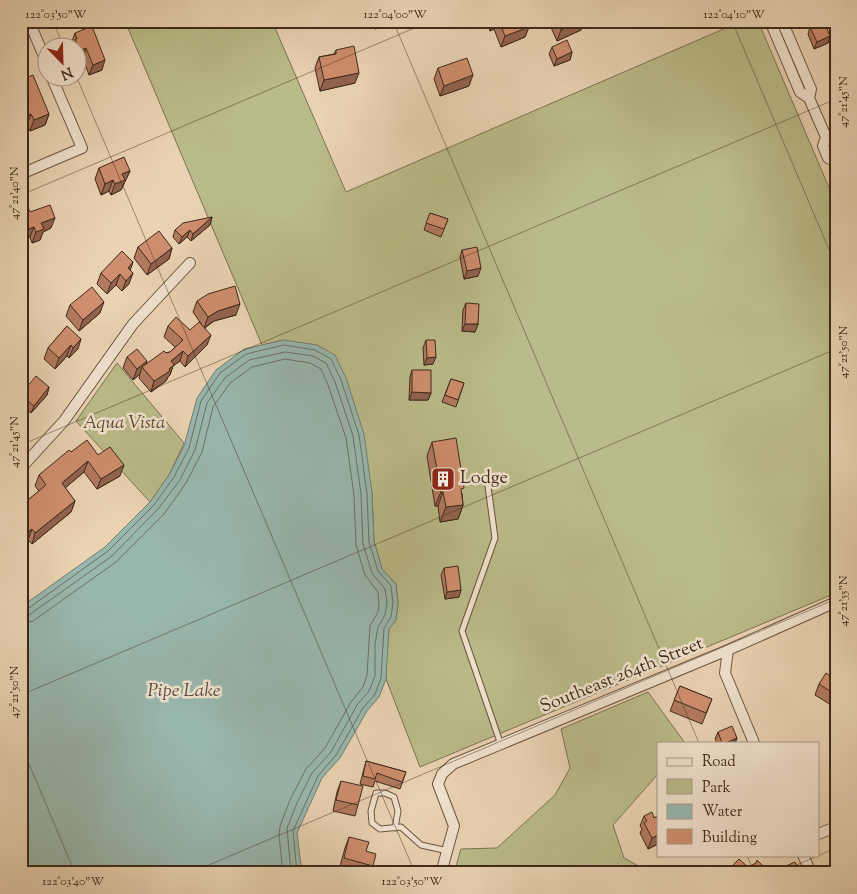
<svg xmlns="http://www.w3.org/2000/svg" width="857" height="894" viewBox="0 0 857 894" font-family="'Sorts Mill Goudy',serif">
<rect width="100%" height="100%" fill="#ead3b3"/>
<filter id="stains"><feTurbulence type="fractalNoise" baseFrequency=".004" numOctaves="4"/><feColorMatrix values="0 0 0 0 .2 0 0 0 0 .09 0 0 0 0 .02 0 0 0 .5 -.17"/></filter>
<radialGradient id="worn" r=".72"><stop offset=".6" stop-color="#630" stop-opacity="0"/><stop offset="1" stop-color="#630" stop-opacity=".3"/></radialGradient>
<path fill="#babb8a" stroke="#7c7251" d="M125,21H272L346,192L742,21H758L836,204V593L420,767L386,679V644L389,629L396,620L398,603L396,584L382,569L374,541L372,493L284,340L262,345Z
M117,363L184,443L169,475L150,502L76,421Z
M648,692L685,743H658V774L613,825L624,858L651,873H454L461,849L497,848L555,795L570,768L561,729Z"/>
<path fill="#98b7ae" stroke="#747e72" d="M284,340L317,345L335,355L346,378L364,434L372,493L374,541L382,569L396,584L398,603L396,620L389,629L386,679L379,697L367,711L340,758L322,778L297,833L302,873H21V607L105,547L150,502L169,475L184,446L197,398L216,370L244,349Z"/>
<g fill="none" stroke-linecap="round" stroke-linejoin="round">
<path stroke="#6c7063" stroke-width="1" d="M21,610H26L108,551L154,505L174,477L189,448L201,401L220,373L246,354L284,345L315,350L331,359L341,380L359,435L367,494L369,542L378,571L391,586L393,603L391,617L384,628L381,678L375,694L363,708L336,755L318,776L293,831L297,873
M21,617L29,615L112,556L158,509L180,480L195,450L207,403L225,378L249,360L285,352L313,356L326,363L335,382L353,436L361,494L363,544L372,573L385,589L387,603L385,615L378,627L375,644V676L369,691L357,705L331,752L312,773L297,803L287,828L291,873
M21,624L33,621L116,562L164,514L186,483L202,452L213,407L230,383L252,367L285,359L310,363L321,369L328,385L346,438L354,495L356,545L365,575L378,592L379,603L378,612L370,626L367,675L363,687L351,702L325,748L306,769L290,800L280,826L279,835L283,873"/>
<g stroke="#6a543f" stroke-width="7">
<path id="lane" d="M487,479L495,538L462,631L500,742
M395,828L398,811L394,797L385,793H376L371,811L372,823L380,829L401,827L421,845L448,851"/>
</g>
<g stroke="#6a543f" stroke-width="12">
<path id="street" d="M29,21L48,66
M770,21L800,92L809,98L811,89L782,21
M809,98L826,137L833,141L836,147
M826,137L823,146L828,158L836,162
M21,174L82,148L52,78
M21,468L64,421L133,324L190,263
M728,650L725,673L754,743
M818,834L836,827
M803,855L811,873
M441,873L454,826L438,784L442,774L453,764L728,650L836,602"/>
</g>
<use href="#lane" stroke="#f1e2ce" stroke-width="5"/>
<use href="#street" stroke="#f1e2ce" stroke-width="10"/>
</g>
<path fill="#b27a5f" stroke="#3f2918" d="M372,21H386L385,26L375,29Z
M486,21H527L529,27L525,37L501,47L494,29L490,31Z
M549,21H584L581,30L557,41L549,23Z
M810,27L830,36L828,43L814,49L808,34Z
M75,33L102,70L89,75L83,59L78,61V48H72L71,44Z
M552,47L572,52L570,60L554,66L549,54Z
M336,50L355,83L320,91L315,68L319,57L334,54Z
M438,68L469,86L440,96L434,79Z
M21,80L49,114L45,125L30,131L27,125L21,127Z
M99,168L130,171L121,190L111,195L109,191L101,195L95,179Z
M30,212L51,228L43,232L40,240L32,243L30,237Z
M430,213L448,219L441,237L424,230Z
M212,217L210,225L191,241L187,237L179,244L173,237L175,230Z
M138,247L172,248L169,259L147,275L134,258Z
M462,250L478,276L464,279L460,257Z
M133,262L130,270L129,284L122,291L116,285L107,294L97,284L101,273Z
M197,301L236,315L214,321L205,328L207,345L185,367L180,361L173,366L170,375L168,377L166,381L151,392L139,378L140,374L133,380L123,368L127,357L147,361L146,365L166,353L170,352L175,347L164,337L168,326L190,330L202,325L193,312Z
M466,303L478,324L475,332L462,331L463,310Z
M70,305L100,313L79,331L66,316Z
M67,326L78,349L69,358L67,356L55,369L44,359L48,348Z
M426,340L433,364L424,365L423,348Z
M412,370L431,393L428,400H409L410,377Z
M451,379L464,383L456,407L442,402Z
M49,387L47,395L31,413L21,404V394Z
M432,442L462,494L463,505L458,519L440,522L438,506H435L427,456Z
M71,452L98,455L120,476L97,489L84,472L65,488L75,501L71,512L32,544L28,540L21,545L22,505L39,491L35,486L39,475Z
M444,568L459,597L445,599L441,575Z
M836,671V708L815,695L819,684L832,677Z
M680,686L712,699L702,724L670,711Z
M718,732L737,738L735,743H717L715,739Z
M366,761L406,772L400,789L375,781L373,787L360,784Z
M341,781L358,805L355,816L333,811L337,792Z
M644,816L654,818L658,816V844L648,849L640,833L642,829L640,826Z
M349,837L366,851L373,866L370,873H355L343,870V873H328L330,866H340L345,848Z"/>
<path fill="#91634e" stroke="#3f2918" d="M377,21H386L385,26L375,29Z
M493,21H497L494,29L490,31Z
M580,21H584L581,30L557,41L561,30Z
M529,27L525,37L501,47L505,36Z
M830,36L828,43L814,49L817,42Z
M86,48L83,59L78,61V56L79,51Z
M572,52L570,60L554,66L557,59Z
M105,60L102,70L89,75L93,65Z
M359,73L355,83L320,91L324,80Z
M473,75L469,86L440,96L444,86Z
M31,114L27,125L21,127V118Z
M49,114L45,125L30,131L34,120Z
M130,171L121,190L111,195L115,184L122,174Z
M113,180L109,191L101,195L105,184Z
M212,217L210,225L191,241L193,234Z
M55,218L51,228L43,232L40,240L32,243L36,232L41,223Z
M34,227L30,237L21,241V232Z
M190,230L187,237L179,244L182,237Z
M172,248L169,259L147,275L151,264Z
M133,262L129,273L128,268Z
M481,268L478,276L464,279L467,271Z
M133,273L129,284L122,291L126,281Z
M120,274L116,285L107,294L111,283Z
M104,302L100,313L79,331L83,320Z
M240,304L236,315L214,321L204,328L208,317L218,311Z
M465,324H478L475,332L462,331Z
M211,335L207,345L185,367L188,356Z
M81,339L78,349L69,358L73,348Z
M71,345L67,356L55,369L59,358Z
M183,351L180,361L173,366L170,375L168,377L166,381L151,392L154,381L171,361Z
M436,357L433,364L424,365L427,358Z
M147,361L144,369L142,367L140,374L133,380L137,369Z
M49,387L47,395L31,413L34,406Z
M412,392L431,393L428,400H409Z
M88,461L84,472L58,494L62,483Z
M124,465L120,476L97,489L101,479Z
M441,492H443L438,506H435Z
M75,501L71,512L32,544L35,533Z
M463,505L458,519L440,522L446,507Z
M32,529L28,540L21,545V537Z
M461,590L459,597L445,599L447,592Z
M737,738L735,743H726Z
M658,835V844L648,849L652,838Z"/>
<path fill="#cf8e6f" stroke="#3f2918" d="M499,21H527L529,27L505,36Z
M557,21H580L561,30Z
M823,21H824L830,36L817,42L810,27Z
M92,26L105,60L93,65L86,48L79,51L75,39H77L75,33Z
M567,40L572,52L557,59L552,47Z
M354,46L359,73L324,80L319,57L336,54V50Z
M467,58L473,75L444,86L438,68Z
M33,75L49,114L34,120L31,114L21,118V104L27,102L21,89V80Z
M124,157L130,171L122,174L125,180L115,184L113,180L105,184L99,168Z
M26,202L30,212L50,205L55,218L41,223L44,229L36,232L34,227L21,232V204Z
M430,213L448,219L444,229L426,223Z
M212,217L193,234L190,230L182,237L175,230L183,223Z
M159,231L172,248L151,264L138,247Z
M477,247L481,268L467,271L462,250Z
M122,251L133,262L128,268L133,273L126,281L120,274L111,283L101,273Z
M235,286L240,304L218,311L208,317L197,301L208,294Z
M92,287L104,302L83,320L70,305Z
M466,303L479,304L478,324H465Z
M176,317L190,330L199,322L211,335L188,356L183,351L171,361L174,365L169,369L170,371L154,381L142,367L164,351L166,353L170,352L183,340L168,326Z
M67,326L81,339L73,348L71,345L59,358L48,348Z
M426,340H435L436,357L427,358Z
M137,349L147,361L137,369L127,357Z
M412,370H431V393L412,392Z
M36,376L49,387L34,406L21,395V394Z
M451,379L464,383L458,400L445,395Z
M456,438L464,488L461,489L463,505L446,507L443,492H441L432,442Z
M87,440L98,455L110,447L124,465L101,479L88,461L62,483L75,501L35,533L32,529L21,537V519L28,514L22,505L46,485L39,475L69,450L71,452Z
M458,566L461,590L447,592L444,568Z
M836,671V695L819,684L826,673L832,677Z
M680,686L712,699L706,713L674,700Z
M732,726L737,738L726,743H722L718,732Z
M366,761L406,772L402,782L377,773L375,779L363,776Z
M341,781L363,786L358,805L336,800Z
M652,812L654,818L658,816V835L652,838L644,823L647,821L644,816Z
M349,837L369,842L366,851L376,854L373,866L344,858Z
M739,859L748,867L756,863L757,860L770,873H730L728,870Z
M795,862L801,873H770Z
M330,866H343V873H330Z"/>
<path fill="none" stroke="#3f2918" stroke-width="1" stroke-opacity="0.45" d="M53,21L64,48M393,21L699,743M732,21L836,266M77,78L415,873M21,195L431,21M21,445L836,99M21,695L836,349M21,745L75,873M747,855L754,873M190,873L836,599M778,873L836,848"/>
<defs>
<g id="building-square" transform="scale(1.25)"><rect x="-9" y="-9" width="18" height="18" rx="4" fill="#8f2418" stroke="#f1e2ce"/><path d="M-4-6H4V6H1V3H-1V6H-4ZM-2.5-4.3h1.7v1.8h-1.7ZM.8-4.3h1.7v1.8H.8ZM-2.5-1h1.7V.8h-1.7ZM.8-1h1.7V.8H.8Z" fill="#fff"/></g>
</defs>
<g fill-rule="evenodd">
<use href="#building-square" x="443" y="479"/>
</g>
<g text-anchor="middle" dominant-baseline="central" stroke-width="5" stroke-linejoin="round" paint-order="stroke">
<g font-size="18" font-style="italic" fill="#58462f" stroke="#f1e2ce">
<text x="124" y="424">Aqua Vista</text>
</g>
<g font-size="18" fill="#3f2918" stroke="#f1e2ce" text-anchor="start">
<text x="460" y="479">Lodge</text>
</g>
<g font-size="18" fill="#3f2918" stroke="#f1e2ce">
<text transform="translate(622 676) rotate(-22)">Southeast 264th Street</text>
</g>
<g font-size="19" font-style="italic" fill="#554c3e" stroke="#f1e2ce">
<text x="184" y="691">Pipe Lake</text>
</g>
</g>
<rect width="857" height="894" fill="none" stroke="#ead3b3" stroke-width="55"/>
<rect x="657" y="742" width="162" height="115" fill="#f1e2ce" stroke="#aa9885"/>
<rect x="667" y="758" width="25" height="8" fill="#f1e2ce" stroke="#aa9885"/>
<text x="702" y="766" font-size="15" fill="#3f2918">Road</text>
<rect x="667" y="779" width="25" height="15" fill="#babb8a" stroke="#aa9885"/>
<text x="702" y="792" font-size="15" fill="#3f2918">Park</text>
<rect x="667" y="804" width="25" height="15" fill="#98b7ae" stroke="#aa9885"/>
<text x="702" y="816" font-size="15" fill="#3f2918">Water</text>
<rect x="667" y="829" width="25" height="15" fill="#cf8e6f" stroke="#aa9885"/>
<text x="702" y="842" font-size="15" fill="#3f2918">Building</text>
<g transform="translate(62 62) rotate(157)"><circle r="24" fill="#f1e2ce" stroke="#aa9885"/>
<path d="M0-4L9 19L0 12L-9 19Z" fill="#8f2418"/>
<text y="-8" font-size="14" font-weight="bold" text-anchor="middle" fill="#3f2918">N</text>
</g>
<rect x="28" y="28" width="802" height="838" fill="none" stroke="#3f2918" stroke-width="2"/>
<g font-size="12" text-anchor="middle" fill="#3f2918">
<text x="56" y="18">122°03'50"W</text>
<text x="395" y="18">122°04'00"W</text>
<text x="734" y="18">122°04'10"W</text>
<text transform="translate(843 102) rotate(-90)" y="4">47°21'45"N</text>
<text transform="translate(14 193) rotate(-90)" y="4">47°21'40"N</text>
<text transform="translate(843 352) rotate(-90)" y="4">47°21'50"N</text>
<text transform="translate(14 442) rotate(-90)" y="4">47°21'45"N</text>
<text transform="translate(843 601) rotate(-90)" y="4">47°21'55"N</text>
<text transform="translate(14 692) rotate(-90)" y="4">47°21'50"N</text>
<text x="73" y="885">122°03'40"W</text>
<text x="412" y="885">122°03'50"W</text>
</g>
<rect width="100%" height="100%" filter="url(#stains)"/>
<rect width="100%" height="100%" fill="url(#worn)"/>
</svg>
